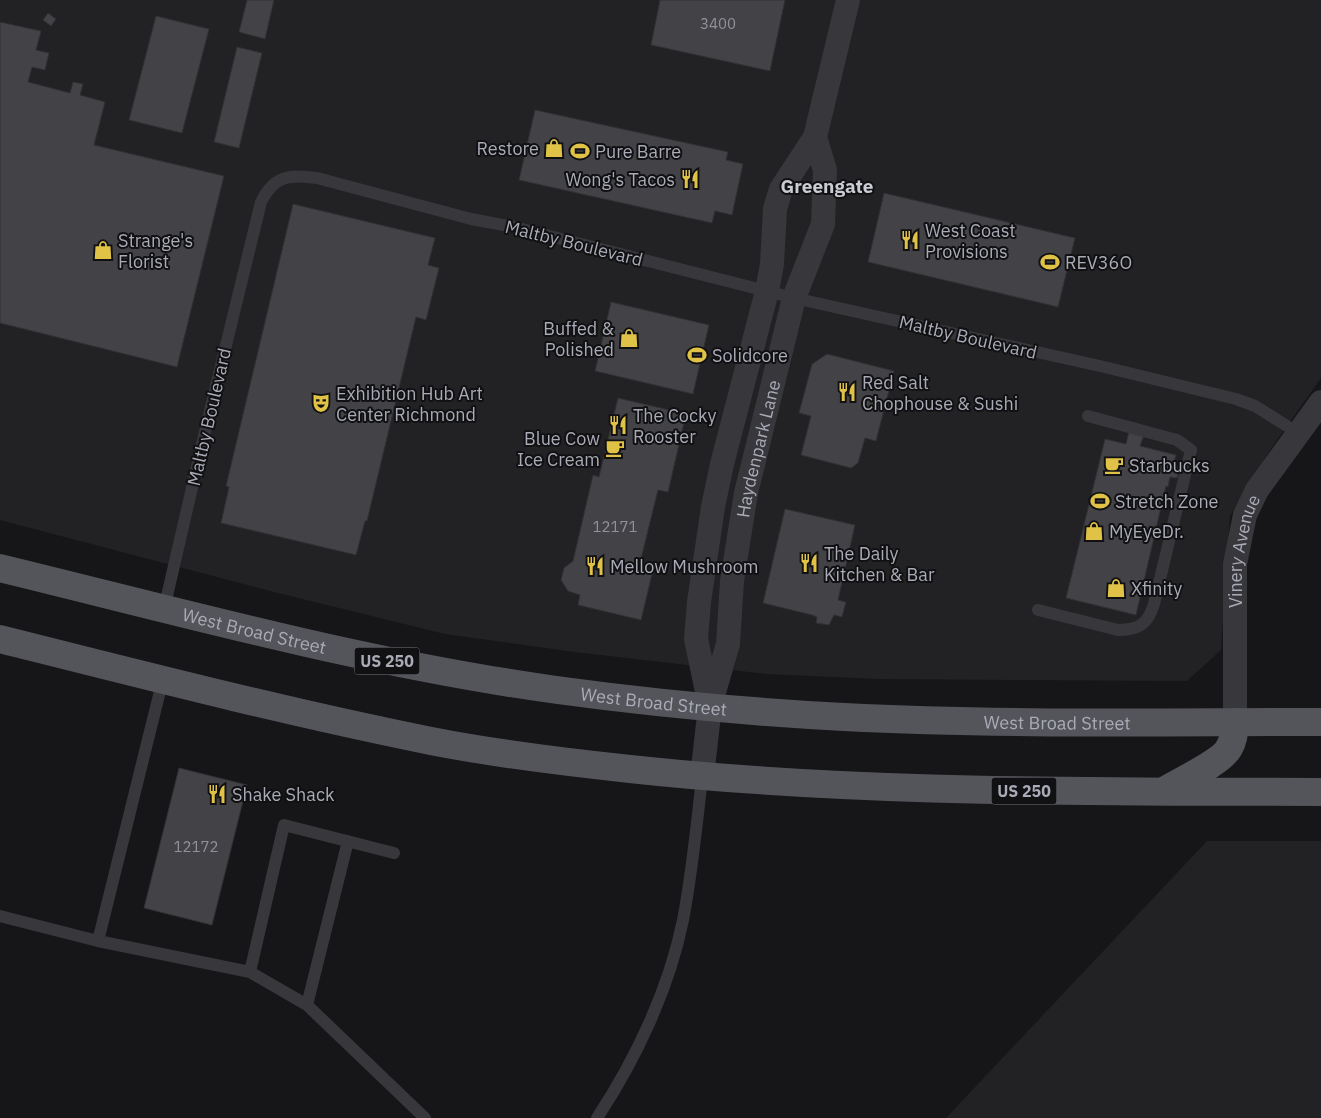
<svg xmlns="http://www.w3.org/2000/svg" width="1321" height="1118" viewBox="0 0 1321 1118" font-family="'IBM Plex Sans',sans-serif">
<rect width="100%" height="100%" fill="#161618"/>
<path fill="#222224" d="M0,0H1321V378L1270,450L1230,516L1221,650L1187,681L878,679L766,674L574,652L445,634L282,594L0,520Z
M1207,841H1321V1118H946Z"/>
<path fill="#434347" stroke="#313033" d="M247,0H274L265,39L239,32Z
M660,0H785L770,71L651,45Z
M48,13L56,19L51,26L43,20Z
M156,16L209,29L182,133L129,120Z
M0,22L41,31L36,50L49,53L45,70L32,67L28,82L70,93L73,82L83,84L80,95L105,102L94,145L224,176L177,367L0,323Z
M237,47L262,53L239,148L214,142Z
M535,110L728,152L726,160L743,164L732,215L715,211L712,223L519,180Z
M884,193L1075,238L1058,307L868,262Z
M293,204L435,238L428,265L439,268L426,320L416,317L367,521H365L356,555L221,523L229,487L226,486Z
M611,302L709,325L693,394L595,371Z
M827,354L894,371L876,441L865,438L858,463L851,468L801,455L811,416L799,413L812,364Z
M618,398L686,414L668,492L658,490L639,567L653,570L641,620L578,605L580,595L568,591L561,580L564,568L573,561L593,475L599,477Z
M1129,431L1144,435L1140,446L1176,455L1173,465L1180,466L1177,478L1170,477L1168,487L1166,486L1136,615L1066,598L1105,439L1126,444Z
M785,509L855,525L838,600L846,602L842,617L834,615L829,625L816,623L817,617L812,615L763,603Z
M179,768L247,785L212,925L144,908Z"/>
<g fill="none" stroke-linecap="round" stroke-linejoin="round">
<path stroke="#37373c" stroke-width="12" d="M164,609L207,423L261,202C274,175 291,174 317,178L471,219L514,227L794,298L1100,366L1236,399L1255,406L1298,433
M1038,610L1118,630C1139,630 1148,624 1154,604L1191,450L1177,440L1088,416
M0,916L98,941L163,679
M98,941L250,972L307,1005L425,1118
M250,972L284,825L394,853
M307,1005L348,841
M597,1118C636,1059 669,989 683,920C692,873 697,824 702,777"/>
<g stroke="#37373c" stroke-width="24">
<path d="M710,706L696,639L699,602L713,507L722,464L767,291L772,264L775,209L781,189L815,137L848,0"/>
<path id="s1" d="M1235,722V564L1245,515L1257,490L1321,402"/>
<path id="s2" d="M702,777L710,706L728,644L732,581L746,493L794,298L823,224L825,170L815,137"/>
</g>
<g stroke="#54545b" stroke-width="28">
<path id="s3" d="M0,568C185,613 368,664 557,690C652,703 749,712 844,717C1003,725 1162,722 1321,722"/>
<path d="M0,639C143,675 287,712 431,741C497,754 564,762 630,769C860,794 1091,791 1321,792"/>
<path d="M1164,791C1178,782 1222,762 1229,748C1234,740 1234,731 1235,722"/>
</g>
</g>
<defs>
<g id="shop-bare" transform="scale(1.5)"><path d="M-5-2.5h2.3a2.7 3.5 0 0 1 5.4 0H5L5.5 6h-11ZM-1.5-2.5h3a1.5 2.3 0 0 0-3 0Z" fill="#dfc246" stroke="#111113" stroke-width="2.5" paint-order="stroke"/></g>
<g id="stadium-bare" transform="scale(1.5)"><path d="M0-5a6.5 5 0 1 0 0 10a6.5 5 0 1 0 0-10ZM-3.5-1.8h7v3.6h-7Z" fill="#dfc246" stroke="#111113" stroke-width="2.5" paint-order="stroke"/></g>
<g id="restaurant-bare" transform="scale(1.5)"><path d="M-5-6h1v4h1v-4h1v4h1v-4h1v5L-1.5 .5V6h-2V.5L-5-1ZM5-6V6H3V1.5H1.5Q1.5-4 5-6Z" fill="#dfc246" stroke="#111113" stroke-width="2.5" paint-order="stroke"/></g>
<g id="theatre-bare" transform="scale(1.5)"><path d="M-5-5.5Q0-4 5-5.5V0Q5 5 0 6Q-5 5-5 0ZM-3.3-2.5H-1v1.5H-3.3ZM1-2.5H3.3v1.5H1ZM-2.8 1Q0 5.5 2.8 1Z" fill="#dfc246" stroke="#111113" stroke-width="2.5" paint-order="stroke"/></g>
<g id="cafe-bare" transform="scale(1.5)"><path d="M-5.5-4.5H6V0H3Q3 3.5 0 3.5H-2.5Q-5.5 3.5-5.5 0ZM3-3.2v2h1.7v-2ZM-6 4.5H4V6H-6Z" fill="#dfc246" stroke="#111113" stroke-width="2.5" paint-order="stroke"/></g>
</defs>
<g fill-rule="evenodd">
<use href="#shop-bare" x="554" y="148"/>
<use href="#stadium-bare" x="580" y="151"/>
<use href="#restaurant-bare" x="690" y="179"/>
<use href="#restaurant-bare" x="910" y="240"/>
<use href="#shop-bare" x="103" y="250"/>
<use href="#stadium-bare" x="1050" y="262"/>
<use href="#shop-bare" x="629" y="338"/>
<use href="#stadium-bare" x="697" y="355"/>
<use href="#restaurant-bare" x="847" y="392"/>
<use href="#theatre-bare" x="321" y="403"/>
<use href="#restaurant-bare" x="618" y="425"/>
<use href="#cafe-bare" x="615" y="448"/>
<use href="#cafe-bare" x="1114" y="465"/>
<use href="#stadium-bare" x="1100" y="501"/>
<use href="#shop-bare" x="1094" y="531"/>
<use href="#restaurant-bare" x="809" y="563"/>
<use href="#restaurant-bare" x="595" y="566"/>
<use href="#shop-bare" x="1116" y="588"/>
<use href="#restaurant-bare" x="217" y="794"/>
</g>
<g text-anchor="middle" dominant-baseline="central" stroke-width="4" stroke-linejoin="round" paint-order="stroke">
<g font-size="15" fill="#90919a">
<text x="718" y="23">3400</text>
<text x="615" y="526">12171</text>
<text x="196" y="846">12172</text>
</g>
<g fill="#111113" stroke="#7b7d85" stroke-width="1">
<rect x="354.5" y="647.5" width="65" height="27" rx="4"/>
<rect x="991.5" y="777.5" width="65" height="27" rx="4"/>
</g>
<g font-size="16" font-weight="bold" fill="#a9abb6">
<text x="387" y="661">US 250</text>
<text x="1024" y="791">US 250</text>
</g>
<g font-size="18" fill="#a9abb6" stroke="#111113" text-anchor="start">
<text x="539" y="148" text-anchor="end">Restore</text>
<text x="595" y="151">Pure Barre</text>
<text x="675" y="179" text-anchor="end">Wong's Tacos</text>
<text x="925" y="230">West Coast<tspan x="925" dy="21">Provisions</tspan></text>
<text x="118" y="240">Strange's<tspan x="118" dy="21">Florist</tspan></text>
<text x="1065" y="262">REV36O</text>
<text x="614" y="328" text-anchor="end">Buffed &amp;<tspan x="614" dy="21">Polished</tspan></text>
<text x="712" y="355">Solidcore</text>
<text x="862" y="382">Red Salt<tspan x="862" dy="21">Chophouse &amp; Sushi</tspan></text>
<text x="336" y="393">Exhibition Hub Art<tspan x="336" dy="21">Center Richmond</tspan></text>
<text x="633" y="415">The Cocky<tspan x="633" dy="21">Rooster</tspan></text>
<text x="600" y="438" text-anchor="end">Blue Cow<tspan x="600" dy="21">Ice Cream</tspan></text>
<text x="1129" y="465">Starbucks</text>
<text x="1115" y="501">Stretch Zone</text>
<text x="1109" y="531">MyEyeDr.</text>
<text x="824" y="553">The Daily<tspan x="824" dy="21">Kitchen &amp; Bar</tspan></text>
<text x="610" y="566">Mellow Mushroom</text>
<text x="1131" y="588">Xfinity</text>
<text x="232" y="794">Shake Shack</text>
</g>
<g font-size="18" fill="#a9abb6" stroke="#111113">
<text transform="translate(574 243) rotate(14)">Maltby Boulevard</text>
<text transform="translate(968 337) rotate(13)">Maltby Boulevard</text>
<text transform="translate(209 417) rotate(-77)">Maltby Boulevard</text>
<text stroke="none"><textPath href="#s2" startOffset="334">Haydenpark Lane</textPath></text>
<text stroke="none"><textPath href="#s1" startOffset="172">Vinery Avenue</textPath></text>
<text stroke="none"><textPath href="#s3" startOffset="262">West Broad Street</textPath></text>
<text stroke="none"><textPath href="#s3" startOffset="668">West Broad Street</textPath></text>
<text stroke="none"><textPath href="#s3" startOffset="1072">West Broad Street</textPath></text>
</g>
<g font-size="19" font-weight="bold" fill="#cacbd3" stroke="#111113">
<text x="827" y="186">Greengate</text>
</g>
</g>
</svg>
